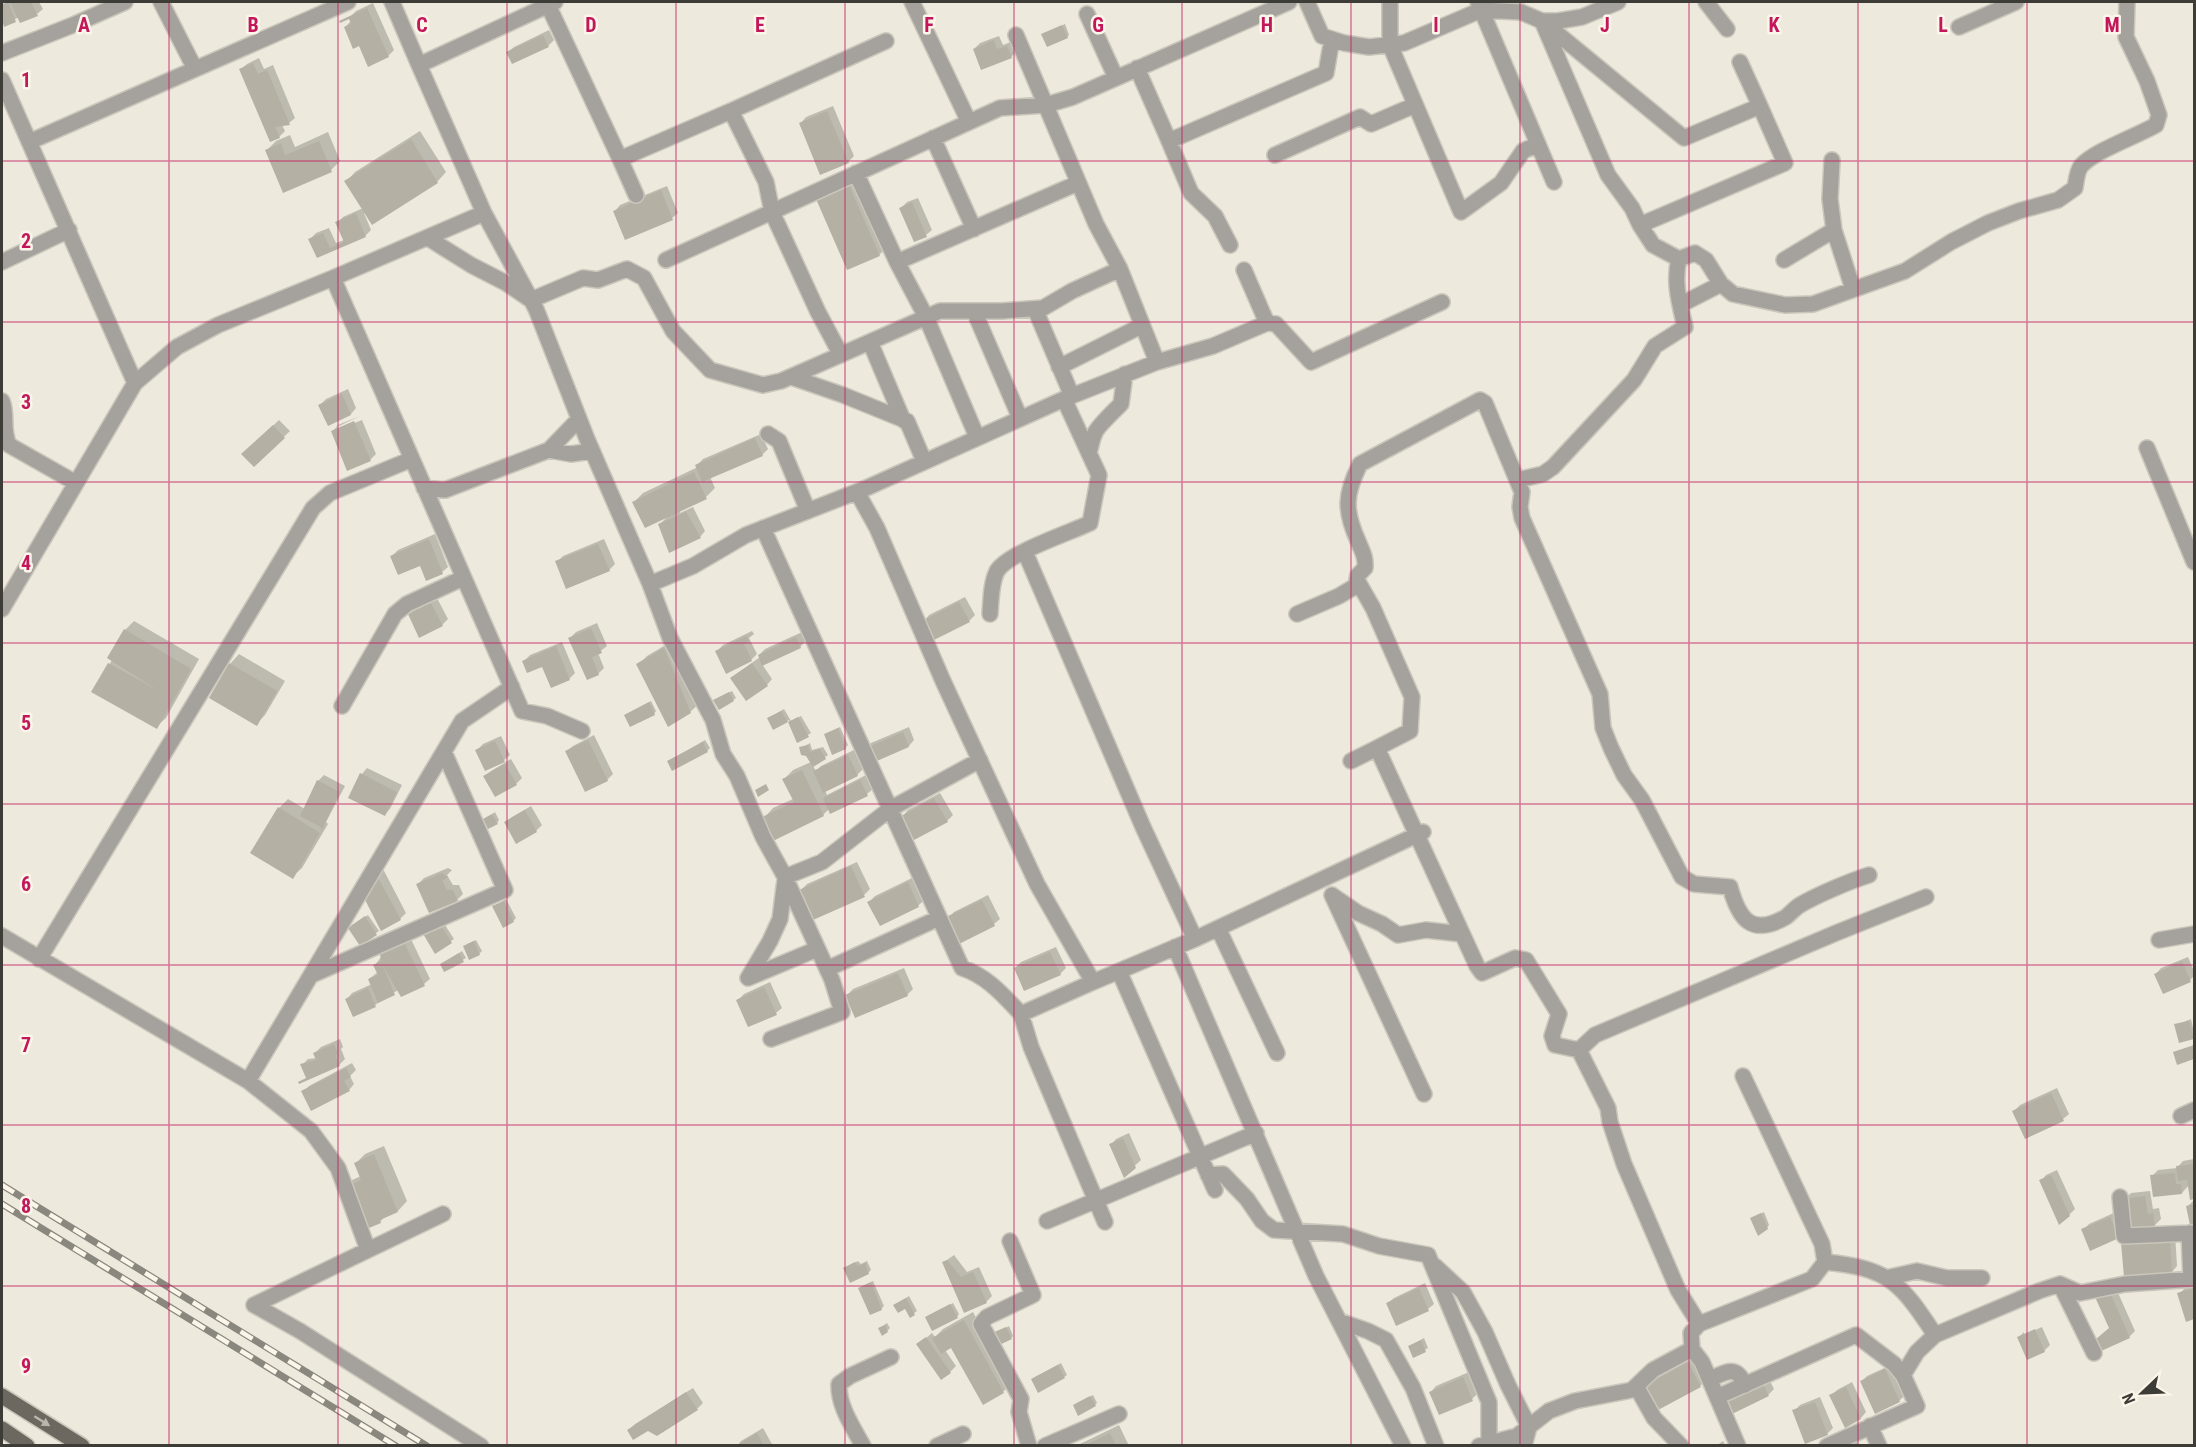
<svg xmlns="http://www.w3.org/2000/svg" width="2196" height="1447" viewBox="0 0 2196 1447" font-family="'Roboto Condensed',sans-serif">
<rect width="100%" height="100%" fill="#ede9dc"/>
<path fill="#0003" d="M8,2H39L43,9L37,14L19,17L5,25L2,15V4Z
M373,3L394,50L388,56L359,44L345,27L351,21L350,17L356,11Z
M1065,24L1069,35L1067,37L1043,35Z
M549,30L554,40L548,46L508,52L514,47Z
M999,36L1003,45L1013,41L1017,51L1011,57L974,49L980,43Z
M259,58L264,69L273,65L295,118L289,123L282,125L285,131L279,137L241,69L247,64Z
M833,106L854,156L848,162L801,123L806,117Z
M420,131L446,172L437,182L372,223L365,212L364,213L371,230L365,236L317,256L310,239L316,233L329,228L336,243L344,240L337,223L343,217L363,208L346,182L355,172Z
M328,132L340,161L331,170L267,150L276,141L290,135L295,147Z
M858,176L888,246L879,255L818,199Z
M667,186L678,213L672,218L615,211L620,205Z
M918,198L932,230L926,235L901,208L907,202Z
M348,389L356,408L351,414L329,424L320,405L326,399Z
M360,416L337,427V430L362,420L376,454L370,460L333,431L338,425Z
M279,420L290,431L254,465L243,454Z
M761,434L768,449L762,455L710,477L715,488L706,497L679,510L680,513L693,507L705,531L700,537L659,525L669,515L634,502L643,493L698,467L697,465L703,459Z
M435,534L448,567L442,572L392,556L398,550Z
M604,539L615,564L609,570L557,562L563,556Z
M965,597L975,615L969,621H924L929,615Z
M437,598L448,619L442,625L410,614L416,608Z
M134,621L199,659L166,718L156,727L94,691L112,660L125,630Z
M597,623L607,646L598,653L604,668L598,674L570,638L576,632Z
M752,631L754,634L749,638L757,654L751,660L717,651L723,645Z
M802,632L806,641L800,647L762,664L772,679L767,685L738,673L760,657L759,655L765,649Z
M674,640L700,703L690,712L638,665L647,656Z
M562,642L575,673L569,679L543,665L524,661L530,655Z
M239,654L285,681L265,715L256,724L211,697L230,664Z
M732,691L736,698L733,700L718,698Z
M651,701L656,711L654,714L626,715Z
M784,709L791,721L801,716L811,733L798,741L789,720L774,728L769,718Z
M840,727L848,745L845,748L826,734Z
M909,727L914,740L909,746L871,762L866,749L871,743Z
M594,735L613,774L607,780L567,751L573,746Z
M501,736L510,755L503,761L477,750L483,744Z
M705,740L710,748L707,751L669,761Z
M810,743L812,750L823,747L828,755L813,766L816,771L821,766L854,750L863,769L857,775L825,790L827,795L866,775L873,789L867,794L829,809L823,815L764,818L773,808L793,799L784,779L793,770L811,762L801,748Z
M511,759L522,778L516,784L485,776L491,771Z
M367,768L402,785L390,809L384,815L350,797L362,774Z
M324,775L345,786L326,822L328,824L302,868L292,877L279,808L288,799L305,809L318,781Z
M940,793L953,815L947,821L903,816L908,810Z
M531,806L542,825L536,831L517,842L506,822L512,817Z
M495,812L499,820L497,823L485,819Z
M857,862L870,889L864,895L801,890L807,884Z
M382,867L406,913L400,919L365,896Z
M448,868L452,870L447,875L453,885H459L463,894L457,900L418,884L424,878Z
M914,877L924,900L919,905L880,924L869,902L875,896Z
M988,895L1000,919L994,924L948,918L954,912Z
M506,899L516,918L513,921L494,907Z
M368,915L379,931L360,944L352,925Z
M445,925L454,939L436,951L426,930Z
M410,937L430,979L424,984L398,990L375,1005L347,999L352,993L372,984L369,979L378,972L375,965L388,948Z
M476,940L482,951L479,954L467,944Z
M1056,947L1066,968L1060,974L1015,968L1021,962Z
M462,951L466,958L445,970L442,964Z
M2188,957L2194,971V976L2190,980L2163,992L2156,974L2161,968Z
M904,968L913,989L907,995H847L853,989Z
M770,982L782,1008L776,1013L738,1000L744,994Z
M2191,1019L2194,1032L2193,1038L2176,1025Z
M340,1039L343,1047L341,1049L345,1059L339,1065H302L308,1059L317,1058L315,1053L321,1047Z
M352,1063L356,1070L350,1076L354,1084L349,1090L303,1092L309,1086Z
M2057,1088L2069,1114L2063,1119L2014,1111L2020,1105Z
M1129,1133L1141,1160L1124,1176L1111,1145L1116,1139Z
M384,1146L407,1201L398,1211L386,1215L380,1222L350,1181L361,1176L356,1163L365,1154Z
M2194,1159V1198H2191L2189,1185L2182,1193L2152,1176L2158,1170L2177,1168L2183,1161Z
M2057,1170L2075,1209L2069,1215L2041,1181L2046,1175Z
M2150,1191L2153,1209L2159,1208L2161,1219L2155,1225L2129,1229L2125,1199L2131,1193Z
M2194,1200V1228L2187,1207Z
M1764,1212L1769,1225L1767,1228L1752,1218Z
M2116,1212L2124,1231L2083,1230L2089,1224Z
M2175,1233L2177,1266L2172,1272L2126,1276Z
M954,1255L967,1272L979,1267L992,1296L986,1302L944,1262Z
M858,1261L861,1264L867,1261L871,1270L868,1273L845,1268Z
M873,1281L884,1306L881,1309L859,1288Z
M1425,1283L1434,1304L1428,1309L1397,1324L1388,1303L1394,1298Z
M2194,1285V1317L2187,1320L2179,1294L2185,1288Z
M2115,1286L2135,1331L2129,1337L2110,1328L2096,1297Z
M909,1296L917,1311L910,1316L906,1307L898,1303Z
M953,1303L959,1314L957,1317H927Z
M973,1312L1012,1383L1003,1392L952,1346L945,1350L956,1366L950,1372L918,1345L932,1333L935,1337L943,1329Z
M887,1323L890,1328L887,1331L880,1328Z
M1009,1326L1013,1336L1011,1338L994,1334Z
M2042,1327L2050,1345L2044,1351L2028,1358L2019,1337L2024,1332V1335Z
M1424,1338L1428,1348L1414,1356L1410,1346Z
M1694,1358L1706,1380L1700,1386H1646L1652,1380Z
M1061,1363L1067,1375L1064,1377H1035Z
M1891,1365L1905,1395L1899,1401L1862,1381L1867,1376Z
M1469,1372L1478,1393L1472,1399L1431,1392L1436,1386Z
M1767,1375L1774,1389L1768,1395L1733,1412Z
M1852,1382L1866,1412L1861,1418L1831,1396L1837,1390Z
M693,1388L703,1403L697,1409L648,1430H629L635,1424Z
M1093,1395L1097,1403L1095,1405L1077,1403Z
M1820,1397L1833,1428L1827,1434L1794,1411L1800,1405Z
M1119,1425L1129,1446H1078L1080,1444Z
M763,1428L773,1446H737L741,1441Z
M1855,1437L1858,1444L1856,1446H1841Z
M1723,1441L1726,1446H1716Z"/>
<path fill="#b4b0a4" d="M8,2L16,22L4,27L2,19V5Z
M10,2H31L38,16L20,23Z
M367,8L389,57L368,67L359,46L353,49L344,27L351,24L349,19L340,23L339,21Z
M1062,25L1068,38L1047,47L1041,34Z
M543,35L549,47L512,64L506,52Z
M994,40L997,49L1007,46L1012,58L981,70L973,49Z
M253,63L258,74L267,70L290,125L275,127L280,138L270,142L239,69Z
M827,111L849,163L820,175L799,123Z
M411,139L438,183L372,225L344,181Z
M319,141L332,172L283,193L265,150L281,143L285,155Z
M849,185L880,256L847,270L816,199Z
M661,190L673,220L625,240L613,211Z
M912,202L927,237L914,242L899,208Z
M356,213L366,237L317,258L308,239L323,233L330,248L344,242L335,222Z
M342,394L351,415L328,426L318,405Z
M354,421L371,461L347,471L331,431Z
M273,425L285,438L254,467L241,454Z
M755,438L763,456L702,482L695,465Z
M694,472L707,499L645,528L632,502Z
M686,512L701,538L669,553L658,524Z
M429,539L443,574L426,581L420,566L398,575L390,556Z
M598,544L610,571L566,589L555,561Z
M959,602L970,622L932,641L922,621Z
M431,603L443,626L419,638L408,614Z
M591,628L602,653L592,657L599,675L587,680L568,638Z
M124,629L191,669L157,729L91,692L108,663L159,691L107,658Z
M746,636L749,641L744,644L752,661L726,674L715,651Z
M796,637L801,648L762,666L758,655Z
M556,646L570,680L551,688L542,667L527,673L522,661Z
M664,648L691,713L668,727L636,664Z
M229,663L277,691L257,726L209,698Z
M752,663L768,686L746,701L730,678Z
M729,692L734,701L719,710L713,700Z
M649,702L655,715L630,727L624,715Z
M781,711L788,722L773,730L767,718Z
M798,717L809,737L797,743L788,722Z
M838,728L846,749L832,755L824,734Z
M903,732L909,747L870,764L864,749Z
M588,740L608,781L585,792L565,751Z
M495,741L505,762L485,771L475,750Z
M703,742L708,752L672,771L667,761Z
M808,745L810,752L820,749L826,759L813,767L806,756L801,755L799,747Z
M848,755L858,776L823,793L813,771Z
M505,764L517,785L495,797L483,776Z
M802,770L824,816L773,841L762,817L794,802L782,779Z
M360,773L397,792L385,816L348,798Z
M317,780L340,792L321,832V827L300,816Z
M860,780L868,796L830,814L823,798Z
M766,784L769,790L758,797L755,790Z
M934,798L948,822L914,840L901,816Z
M278,807L320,833L293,879L250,853Z
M525,810L537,832L516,844L504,822Z
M492,814L498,824L488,829L483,819Z
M851,866L865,897L813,920L799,890Z
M375,872L401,920L381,931L363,896Z
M442,873L448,877L442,881L447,890H453L458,901L429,913L416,884Z
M908,882L919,907L880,926L867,902Z
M982,900L995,926L959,944L946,917Z
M504,901L514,922L503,928L492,906Z
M365,916L377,935L360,946L348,928Z
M442,927L452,943L435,954L422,932Z
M474,941L480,955L469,960L463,946Z
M404,942L425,986L401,997L382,964L395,995L378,1003L368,979L378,975L373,965L381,961L380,954Z
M1050,952L1061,975L1024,991L1014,968Z
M459,953L464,962L444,972L440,964Z
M2182,961L2191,982L2163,994L2154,974Z
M898,973L908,996L855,1018L845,995Z
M764,987L777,1015L748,1027L736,1000Z
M368,988L376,1007L353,1017L345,999Z
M2189,1021L2194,1039L2179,1043L2174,1024Z
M334,1044L338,1054L335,1055L340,1066L299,1084L298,1082L306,1078L300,1064L316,1060L313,1053Z
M2194,1045V1059L2177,1065L2173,1052Z
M346,1068L351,1077L344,1081L350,1091L311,1111L301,1091Z
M2051,1093L2064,1121L2025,1139L2012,1111Z
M1123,1138L1136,1168L1124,1178L1109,1144Z
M374,1154L398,1212L380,1220L381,1223L357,1233L339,1190L361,1180L354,1163Z
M2194,1164V1199L2190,1200L2187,1180L2178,1181L2176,1166Z
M2175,1173L2176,1184H2181L2182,1194L2153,1197L2150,1175Z
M2051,1175L2070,1216L2059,1225L2039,1180Z
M2145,1196L2148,1214L2153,1213L2155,1227L2128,1230L2123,1199Z
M2194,1204V1229L2191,1230L2186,1206Z
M1761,1213L1768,1229L1758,1236L1750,1218Z
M2110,1217L2119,1238L2090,1251L2081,1229Z
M2170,1238L2172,1273L2124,1277L2121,1243Z
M947,1260L961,1277L973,1272L987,1303L964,1313L942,1262Z
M855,1262L858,1266L865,1263L869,1274L850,1283L843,1268Z
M871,1282L882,1310L870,1315L858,1288Z
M1419,1288L1429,1311L1396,1326L1386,1303Z
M2194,1288V1319L2186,1322L2177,1293Z
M2109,1290L2130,1338L2101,1351L2096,1339L2109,1328L2095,1297Z
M906,1298L915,1315L910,1318L905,1309L898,1313L893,1305Z
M950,1304L958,1318L932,1331L925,1317Z
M964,1320L1004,1393L983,1405L951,1348L941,1354L932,1338Z
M885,1325L888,1332L882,1336L878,1328Z
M1006,1327L1012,1339L997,1346L992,1333Z
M2035,1329L2045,1352L2027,1360L2017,1337Z
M926,1337L951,1373L941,1380L916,1344Z
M1421,1340L1426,1352L1413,1358L1408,1346Z
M1688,1362L1701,1387L1658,1410L1644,1386Z
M1058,1365L1065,1378L1038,1393L1031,1379Z
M1885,1369L1900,1402L1875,1414L1860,1381Z
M1463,1377L1473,1401L1439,1415L1429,1392Z
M1761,1380L1769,1396L1732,1414L1724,1398Z
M1846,1387L1861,1419L1845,1428L1829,1395Z
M686,1392L698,1410L657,1436L648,1431L633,1440L627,1430Z
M1090,1396L1096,1406L1078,1416L1073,1405Z
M1815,1402L1828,1435L1805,1444L1792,1410Z
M757,1433L764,1446H736Z
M1110,1433L1116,1446H1084Z"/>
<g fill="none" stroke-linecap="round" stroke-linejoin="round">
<g stroke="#cac6bb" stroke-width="18">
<path id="street" d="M161,2L195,69
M392,2L419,65
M912,2L969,122
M1307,2L1322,36L1344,43L1369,47L1404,43L1481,10L1521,12L1542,21H1558L1582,17L1618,2
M1390,2V45L1461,212L1501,183L1523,151L1538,144
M1478,2L1554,182
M1706,2L1727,29
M548,5L620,159
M1087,14L1116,78
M1542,21L1684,138L1760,106L1785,163L1640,225L1632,208L1608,175Z
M1959,27L2016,2
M1016,35L1096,224L1120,269L1157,362L1213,346L1267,323L1244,270
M2,53L73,25L125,2
M1740,62L1760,106
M1137,68L1169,141
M2,80L135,383
M933,138L974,229
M29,142L348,2
M1275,155L1360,117L1371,124L1415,105
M1832,160L1830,199L1834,230L1853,289
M856,173L897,262L926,317L977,437
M636,195L620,159L731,111
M484,213L536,309L587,439L650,584
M1640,225L1653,245L1679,259
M428,238L471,265L506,283L531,300L583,278L598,280L627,269L644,278L673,331L710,370L763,385L781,381L940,311H1002L1043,308L1072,291L1120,269
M1230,245L1215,216L1191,193L1169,141L1326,73L1332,39
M666,260L1000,108L1046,105L1073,97L1289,2
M1784,260L1834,230
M2,262L69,230
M897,262L1078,183
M333,278L522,711L547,716L582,731
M1680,305L1721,284
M1035,309L1072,396
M974,311L1020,418
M1267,323L1276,324L1311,362L1442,302
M870,342L903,420
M841,355L818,312L772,212L766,182L731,111L886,41
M1059,367L1141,326
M791,377L843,395L907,421L924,461
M2,401C8,416 1,427 9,445L76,483
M768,434L779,441L808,511
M2147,448L2194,562
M549,450L579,419
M1089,453C1091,446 1092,439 1095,433C1097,427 1115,410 1121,404L1125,374
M1518,480L1543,474L1553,467L1634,380L1655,346L1685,327C1680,305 1673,282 1679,259L1695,253L1706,260L1721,284L1733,294L1785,305L1813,304L1905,271L1951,242L1988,223L2019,211L2058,200L2075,188C2076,182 2077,171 2081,166C2094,151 2137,136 2156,125L2159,115L2147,81L2126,37L2127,2
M424,488L445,490L549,450L571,454L592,451
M763,528L962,968C987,976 1003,995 1021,1014L1093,982L1037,884L943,681L877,528L857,492
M1025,552L1143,827L1195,939L1093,982
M2,609L135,383L177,347L218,325L333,278L484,213L419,65L555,2
M990,614C991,600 991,583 997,571C1008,553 1069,533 1090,523L1099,475L1064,399
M1297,614L1339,596L1359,584
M342,706L395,614L407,604L463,578
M980,760L890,809L822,862L785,877L763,837L737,776L723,754L713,720L670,638L650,584L693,566L746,535L864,489L1064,399L1157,362
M1351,761L1377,748
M1332,895L1424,1094
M1333,896L1358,913L1382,924L1398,935L1426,930L1462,934
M1218,928L1277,1053
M2,936L248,1081L311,1131L338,1168L368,1250L254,1305
M1195,939L1423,832
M2159,940L2194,934
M1175,947L1316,1276L1403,1446
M39,959L313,508L330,493L412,459
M827,969L939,918
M1119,971L1215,1190
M312,975L505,890L444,752
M748,978L770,941L780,919L785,880
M748,978L817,949
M1021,1014L1031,1047L1105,1222
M771,1039L842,1012L832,980L785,877
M1579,1050L1595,1035L1836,933L1926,897
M248,1081L462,721L512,687
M2181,1116L2194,1110
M1208,1175L1223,1174L1247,1199L1262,1221L1274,1230L1343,1234L1379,1246L1428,1255L1489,1402V1442L1493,1446
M2120,1197L2124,1236L2194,1233
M1047,1221L1256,1133
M2189,1233L2191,1279
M1010,1241L1033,1295L987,1317L981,1324L1021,1399L1019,1412L1029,1446
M368,1250L443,1214
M1825,1262C1889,1268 1901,1283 1935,1335
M1435,1266L1463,1292L1485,1332L1508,1385L1529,1427L1524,1446
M1886,1278L1917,1271L1947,1278H1982
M2060,1284L2094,1353
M254,1305L300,1331L481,1446
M1339,1321L1368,1331L1386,1340L1413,1388L1436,1446
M1699,1324L1678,1290L1624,1164L1610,1122L1608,1108L1579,1050L1555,1045L1552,1036L1559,1014L1526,960L1515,958L1482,973L1477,966L1377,748L1410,731L1412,697L1373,608L1357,580L1358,575L1365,568C1366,557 1362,551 1358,541C1344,510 1345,494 1360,464L1480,400L1485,403L1522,492L1520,507L1522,518L1600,694L1603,728L1611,748L1624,775L1642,800L1682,877L1694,884L1730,887C1739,919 1751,937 1786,917C1791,913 1795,908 1800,905C1817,895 1850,881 1869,875
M1692,1349L1702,1362L1738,1446
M1903,1375L1917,1352L1935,1335L2039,1291L2060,1284L2080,1293L2125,1284L2194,1279
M1710,1379C1727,1372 1736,1364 1745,1385
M1636,1386L1654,1418L1681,1446
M1717,1397L1856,1335L1894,1364L1903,1375L1917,1406L1827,1446
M1870,1426L1879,1446
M863,1446C853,1427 838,1406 839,1384L850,1376L891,1357
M937,1446L963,1434
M1045,1446L1119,1414
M1479,1446L1517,1436L1549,1411L1575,1401L1632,1390L1653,1370L1692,1349L1691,1333L1699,1324L1812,1279L1825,1262L1822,1244L1743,1076"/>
</g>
<g stroke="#cac6bb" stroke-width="18">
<path id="primary" d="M2,1396L82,1446
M2,1429L27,1446"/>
</g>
<use href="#street" stroke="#a5a29d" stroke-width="15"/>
<use href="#primary" stroke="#6c685f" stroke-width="15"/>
<g stroke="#8a877f" stroke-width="7">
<path id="rail" d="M2,1185L427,1446
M2,1204L396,1446"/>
</g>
<use href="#rail" stroke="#fbf6e9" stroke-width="4.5" stroke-dasharray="14" stroke-linecap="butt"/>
</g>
<defs><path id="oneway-solid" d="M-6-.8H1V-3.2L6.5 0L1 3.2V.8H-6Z" transform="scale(1.5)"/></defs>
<use fill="#bbb6ab" href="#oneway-solid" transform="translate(42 1421) rotate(32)"/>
<path fill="none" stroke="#c2185b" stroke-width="1.5" stroke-opacity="0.55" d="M169,2V1446M338,2V1446M507,2V1446M676,2V1446M845,2V1446M1014,2V1446M1182,2V1446M1351,2V1446M1520,2V1446M1689,2V1446M1858,2V1446M2027,2V1446M2,161H2194M2,322H2194M2,482H2194M2,643H2194M2,804H2194M2,965H2194M2,1125H2194M2,1286H2194"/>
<g font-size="20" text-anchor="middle" font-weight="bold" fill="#c2185b" stroke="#fbf6e9" stroke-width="5" stroke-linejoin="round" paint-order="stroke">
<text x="84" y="32">A</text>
<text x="253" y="32">B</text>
<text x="422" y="32">C</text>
<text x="591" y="32">D</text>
<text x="760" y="32">E</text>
<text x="929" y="32">F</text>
<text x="1098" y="32">G</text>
<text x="1267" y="32">H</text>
<text x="1436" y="32">I</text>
<text x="1605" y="32">J</text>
<text x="1774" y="32">K</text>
<text x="1943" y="32">L</text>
<text x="2112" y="32">M</text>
<text x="26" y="87">1</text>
<text x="26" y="248">2</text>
<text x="26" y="409">3</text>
<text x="26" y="570">4</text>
<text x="26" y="730">5</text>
<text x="26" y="891">6</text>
<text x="26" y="1052">7</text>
<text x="26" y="1213">8</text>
<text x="26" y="1373">9</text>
</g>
<rect width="2196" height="1447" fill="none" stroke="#3e3c37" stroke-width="6"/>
<g transform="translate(2142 1393) rotate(247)" stroke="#fbf6e9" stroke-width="4.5" paint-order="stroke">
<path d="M0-4.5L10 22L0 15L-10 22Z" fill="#3e3c37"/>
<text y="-9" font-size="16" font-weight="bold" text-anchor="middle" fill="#3e3c37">N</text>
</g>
</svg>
